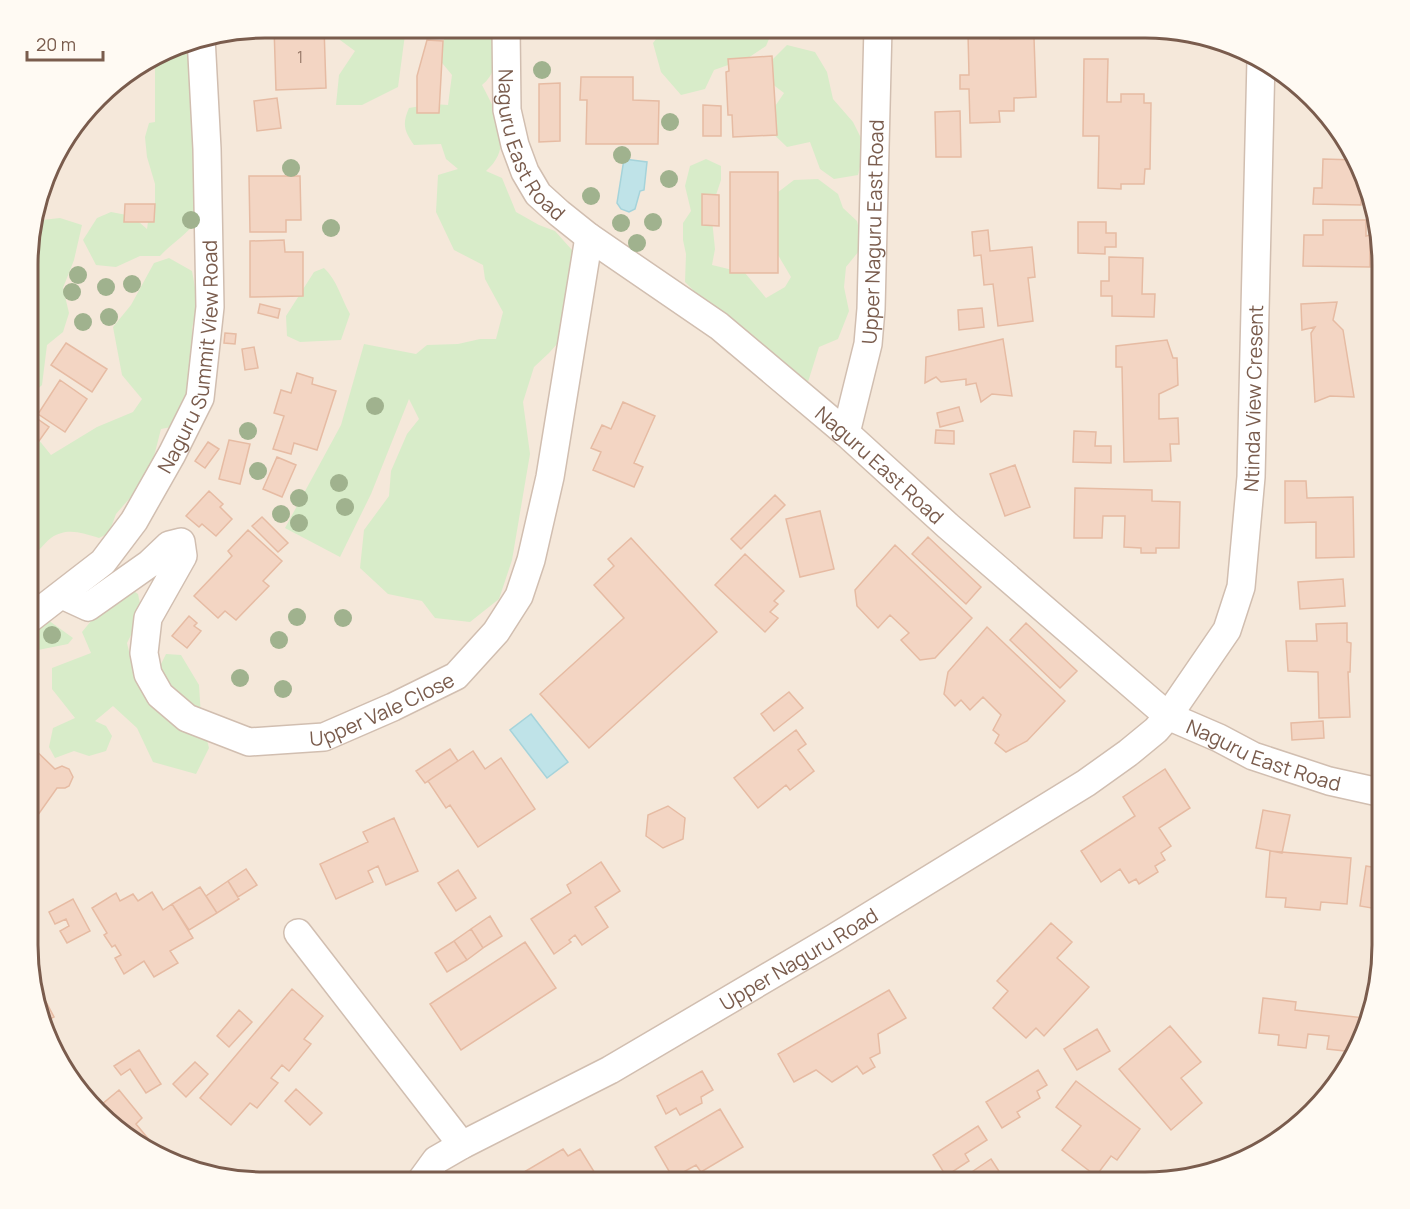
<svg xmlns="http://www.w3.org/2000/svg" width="1410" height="1209" viewBox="0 0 1410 1209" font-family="Manrope,sans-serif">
<rect width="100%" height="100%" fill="#fdf6ec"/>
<path fill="#f5e8da" d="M264,27L1162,28L1250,51L1314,97L1365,173L1382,248L1383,945L1365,1036L1313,1113L1237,1164L1162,1181L264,1182L173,1164L96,1112L45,1036L28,961L29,233L59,146L108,86L188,40Z"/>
<path fill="#d8ecc9" d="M336,27H406L398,87L362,105H336L339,75L355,51L340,40Z
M451,27H496C496,48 500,71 482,85C496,111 515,147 486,171L502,178L516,212L539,225L555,231L572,250L575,280L566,334L549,353L534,367L523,402L530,454L512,560L499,599L470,622L435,618L422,601L388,594L360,568L364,530L389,496L391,471L407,434L419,419L409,399L371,494L340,557L285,528L341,425L364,344L416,354L427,345L458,344L480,339H496L503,312L485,279L483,265L454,250L436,212L438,175L458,169L446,159L441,144L414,145C404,131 402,124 409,108L433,104L448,105L452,75L438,58V47L452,30Z
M658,27H774L766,46L748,58L714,70L705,89L681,95L661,72L653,43L662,31Z
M188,40L198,219C188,234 172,243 160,256H140L116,267L96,265L83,240L97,218L111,212L132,216L147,229L149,215L155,208V184L147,157L145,137L149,123L155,122V59Z
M787,45L815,52L827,72L833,99L853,122L865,146L858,175L834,179L820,169L810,142L787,147L763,124L784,93L767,80L765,67Z
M706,159L721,166V180L711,210L715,249L712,265L745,273L766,298L785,287L791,277L768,238L769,199L794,180L818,179L838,194L843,208L857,221L863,246L846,267L844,287L849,311L838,339L819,347L808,382L771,385L753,335L711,308L685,282L686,254L683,240V223L691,211L685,186L690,166Z
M60,218L82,225L74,260L63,288L69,313L63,332L47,345L42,385L29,397V233L33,221Z
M169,258L192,271L198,304L192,328L195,357L190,402L176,426L161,429L149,476L116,514L109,533L99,538C82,533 67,527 51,538C42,545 40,552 28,557L29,435L34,434L51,455L97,427L133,412L142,399L122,375L113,327L131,305L154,263Z
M324,268C337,280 341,298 350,314L341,340L300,342L287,336L286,316L314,272Z
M118,580L138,594L142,613L127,643L132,664L152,695L159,668L166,654L181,655L199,685L201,716L209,748L196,774L153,762L137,728L113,706L95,721L106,726L112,736L106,751L89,756L74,751L55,758L49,747L53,728L75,718L52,689V668L91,653L82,632L91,621L105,588Z
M48,620L73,638L68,644L28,652V632Z"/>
<path fill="#bfe3e8" stroke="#a5d3da" stroke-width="1.5" d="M624,159L647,162L644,190L640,191L635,209L629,212L621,209L617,203Z
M531,714L568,762L547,778L510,730Z"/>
<path fill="#f3d5c3" stroke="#e6bba3" stroke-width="1.5" d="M274,27H324L326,88L276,90Z
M1000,33V39L1034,38L1036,97L1014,98V111H999L1000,122L970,123L969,89H960V75H969L968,34Z
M427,40L443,41L439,113H417V76Z
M772,56L777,135L733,137L732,115H728L726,72L729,71L728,59Z
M1084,59H1108L1107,102H1121V94H1144V103H1151L1150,169H1145L1144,184H1121V189L1098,188L1099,136H1083Z
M581,77H633V100L659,101L658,144H586L587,100H580Z
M560,83V141L539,142V84Z
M277,98L281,128L257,131L254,101Z
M703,105L721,106V136H703Z
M960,111L961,157H936L935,112Z
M1323,159L1356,160L1365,173L1368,187H1361V205L1313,204L1314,188H1322Z
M730,172H778V273H730Z
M249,176H300L301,220H286V232H250Z
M702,194L719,195V226L702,225Z
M125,204H155L154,222H124Z
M1323,220H1366V236L1370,235V267L1303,266L1304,235H1323Z
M1078,222H1106V233H1116V247H1105V254L1078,253Z
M988,230L990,251L1032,247L1035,277L1028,278L1033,321L998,326L993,284L984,285L981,255L974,256L972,232Z
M284,240L285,252H303V296L250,297V241Z
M1109,257L1143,258L1142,294H1155L1154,317L1112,316V296H1101V281H1109Z
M1337,302L1333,320L1343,330L1354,397L1330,396L1315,402L1311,333L1315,327L1302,330L1301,304Z
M260,304L280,309L278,318L258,313Z
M982,308L984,327L959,330L958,310Z
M225,333L236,334L235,344L224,343Z
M1003,339L1012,396L992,394L981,402L976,383L966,385V379L941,382L936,377L925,383L926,357Z
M1167,340L1173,358H1177L1178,385L1159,394V419L1178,418L1179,444H1170L1171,461L1124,462L1122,367H1116V346Z
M66,343L107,369L92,392L51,365Z
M254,347L258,368L245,370L242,349Z
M297,373L313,378L312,384L336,391L317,450L294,443L291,454L273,449L284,416L274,413L281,390L291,393Z
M60,380L87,399L65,432L38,414Z
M623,402L655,416L634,463L643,467L634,487L593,470L601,452L591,448L602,425L611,429Z
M959,407L963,421L940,427L937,413Z
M29,413L49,427L34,448L29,444Z
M936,430L954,431V444L935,443Z
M1074,431L1096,432L1095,446H1111V463L1073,462Z
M229,440L250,444L240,484L219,479Z
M208,442L219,449L205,468L195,461Z
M277,457L296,465L282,497L263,489Z
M1015,465L1030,507L1005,516L990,474Z
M1285,481H1306L1307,498L1353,497L1354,557L1316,558V522L1285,523Z
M1075,488L1152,490V501L1180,502L1179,548H1156V553H1141V548L1124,547L1125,516H1103L1102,538H1074Z
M209,491L223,504L220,507L232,519L216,536L202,524L199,527L186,516Z
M775,495L785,505L741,549L731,539Z
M820,511L834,569L800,577L786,519Z
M262,517L288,543L278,552L252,526Z
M248,530L282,561L263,581L269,586L236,620L225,611L218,618L194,596L232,556L228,551Z
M928,537L981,587L966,604L912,554Z
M631,538L717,632L589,748L540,694L624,618L594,585L614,566L608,559Z
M895,545L972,618L935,658L920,660L901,640L909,633L890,615L878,628L857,606L855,590Z
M745,554L784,591L774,601L778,604L770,612L778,618L765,632L715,585Z
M1343,579L1345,606L1300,609L1298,582Z
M189,616L197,623L194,626L201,631L187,648L172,636Z
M1026,623L1077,671L1060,688L1010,640Z
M1347,623V642L1351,643L1350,672H1348L1350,717L1319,718L1318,672L1288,671L1286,641H1317L1316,624Z
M987,627L1065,701L1027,741L1006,752L995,743L999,735L993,730L1001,715L983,697L970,710L961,700L955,706L944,694L948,672Z
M789,692L803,708L774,731L761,714Z
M1323,721L1324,738L1292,740L1291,723Z
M796,730L806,744L798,750L814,771L790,790L786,785L758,808L734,778Z
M28,743L55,769L62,766L69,769L73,777L69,786L65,788H57L28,829Z
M450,749L458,761L425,783L416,771Z
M473,751L485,769L501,758L535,809L478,847L450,805L446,808L428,781Z
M1165,769L1190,808L1159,828L1171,846L1161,853L1165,860L1155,866L1158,872L1139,884L1136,879L1129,883L1120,869L1101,882L1081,851L1135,816L1123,797Z
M668,806L685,818L683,839L663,848L646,836L648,815Z
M1263,810L1290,815L1282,853L1256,848Z
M394,818L418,871L386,885L378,866L368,871L373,882L336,899L320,864L368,842L363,832Z
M1270,851L1351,858L1347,904L1321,902L1320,910L1285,907L1286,898L1266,897Z
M601,862L620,891L595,907L608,927L582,945L575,935L569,940L571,942L554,954L531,919L571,893L567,885Z
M1366,866L1383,869V916L1377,915L1378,909L1360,906Z
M246,869L257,885L238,897L228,881Z
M458,870L476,898L456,911L438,883Z
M228,881L239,899L217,913L206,896Z
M200,887L217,913L189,930L172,904Z
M152,892L163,910L172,904L193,938L170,951L178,963L154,977L144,961L124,974L115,958L121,955L115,945L112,947L104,935L107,933L92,908L116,893L120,901L133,894L138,901Z
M73,899L90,931L67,943L60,931L69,926L66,919L55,924L49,912Z
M490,916L502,936L483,948L471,929Z
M1051,923L1072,942L1057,958L1089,987L1044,1036L1036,1028L1026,1038L993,1008L1008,991L997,981Z
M471,929L483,948L467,960L454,941Z
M454,941L467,960L447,972L435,953Z
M525,942L556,988L461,1050L430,1004Z
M36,983L54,1017L42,1023L33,985Z
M292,989L323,1016L304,1039L311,1044L289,1071L282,1065L271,1078L278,1083L257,1108L250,1103L231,1125L200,1098Z
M889,990L906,1018L878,1034L880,1053L870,1058L875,1067L863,1074L857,1066L832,1082L816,1070L794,1082L778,1054Z
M1263,998L1296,1002L1295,1010L1364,1018L1365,1012H1369L1365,1036L1354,1052L1327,1049L1329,1036L1308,1034L1306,1048L1278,1045L1279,1035L1259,1033Z
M239,1010L252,1022L229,1047L217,1036Z
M1170,1026L1201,1062L1181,1078L1202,1103L1171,1130L1119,1069Z
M1097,1029L1110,1051L1077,1070L1064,1049Z
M139,1050L161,1084L146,1093L130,1069L121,1075L114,1066Z
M195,1062L208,1074L186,1097L173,1084Z
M1038,1070L1047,1085L1037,1091L1040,1098L1017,1112L1020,1117L1002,1128L986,1102Z
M702,1071L713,1090L701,1097L702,1103L680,1115L676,1108L666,1114L657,1096Z
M1076,1081L1140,1129L1117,1160L1111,1156L1096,1176L1062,1150L1081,1126L1056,1107Z
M296,1089L322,1113L310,1125L285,1101Z
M119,1090L142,1118L136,1124L150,1141L145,1145L95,1110Z
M720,1109L743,1147L701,1172L696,1165L673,1178L655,1147Z
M978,1126L987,1140L965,1154L969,1161L946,1176L933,1155Z
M563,1149L568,1156L580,1149L598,1178L592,1182H529L524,1172Z
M991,1159L1006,1182H957Z"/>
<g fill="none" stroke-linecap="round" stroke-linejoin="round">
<g stroke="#d1beb0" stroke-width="30">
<g id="minor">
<path id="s1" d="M506,27L507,110L515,145L525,172L538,194L559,213L589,237L719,326L846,433L948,526L1168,716L1219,738L1253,756L1329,781L1383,793"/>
<path id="s2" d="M846,433L868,344L871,309L878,27"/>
<path id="s3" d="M62,595L88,607L149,564L169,545L181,542L183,556L148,618L144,653L148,674L160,695L187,718L249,742L324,737L393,707L456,676L496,632L519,596L531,560L550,477L589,237"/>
<path id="s4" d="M28,620L103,562L134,521L172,454L200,398L210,307L207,149L201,37"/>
<path d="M298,933L462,1145"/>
<path id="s5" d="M420,1182L436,1160L462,1145L610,1070L834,938L1086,783L1128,753L1156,730L1168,716L1227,630L1241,587L1251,477L1261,59"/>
</g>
</g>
<use href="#minor" stroke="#fff" stroke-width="27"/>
</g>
<g fill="#a0b28e">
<circle cx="542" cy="70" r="9"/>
<circle cx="670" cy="122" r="9"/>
<circle cx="622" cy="155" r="9"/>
<circle cx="291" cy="168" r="9"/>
<circle cx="669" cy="179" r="9"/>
<circle cx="591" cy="196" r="9"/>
<circle cx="191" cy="220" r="9"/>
<circle cx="653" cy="222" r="9"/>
<circle cx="621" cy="223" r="9"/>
<circle cx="331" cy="228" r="9"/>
<circle cx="637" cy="243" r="9"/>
<circle cx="78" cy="275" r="9"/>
<circle cx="132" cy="284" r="9"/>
<circle cx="106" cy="287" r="9"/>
<circle cx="72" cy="292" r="9"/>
<circle cx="109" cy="317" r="9"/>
<circle cx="83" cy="322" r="9"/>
<circle cx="375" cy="406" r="9"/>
<circle cx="248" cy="431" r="9"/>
<circle cx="258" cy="471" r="9"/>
<circle cx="339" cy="483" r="9"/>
<circle cx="299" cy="498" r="9"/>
<circle cx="345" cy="507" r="9"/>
<circle cx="281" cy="514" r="9"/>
<circle cx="299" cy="523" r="9"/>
<circle cx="297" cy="617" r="9"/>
<circle cx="343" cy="618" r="9"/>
<circle cx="52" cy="635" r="9"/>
<circle cx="279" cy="640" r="9"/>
<circle cx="240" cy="678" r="9"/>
<circle cx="283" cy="689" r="9"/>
</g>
<g text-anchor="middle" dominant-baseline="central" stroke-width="4.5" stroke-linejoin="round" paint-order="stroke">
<g font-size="16" fill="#987a6a">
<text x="300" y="57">1</text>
</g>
<g font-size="20" fill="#7a5c4d" stroke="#fffaf3">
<text stroke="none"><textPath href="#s1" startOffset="124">Naguru East Road</textPath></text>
<text stroke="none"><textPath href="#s2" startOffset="204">Upper Naguru East Road</textPath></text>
<text stroke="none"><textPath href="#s4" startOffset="324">Naguru Summit View Road</textPath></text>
<text stroke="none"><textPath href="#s5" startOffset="1224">Ntinda View Cresent</textPath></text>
<text stroke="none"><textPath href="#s1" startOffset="610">Naguru East Road</textPath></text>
<text stroke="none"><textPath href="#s3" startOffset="550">Upper Vale Close</textPath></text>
<text stroke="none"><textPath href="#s1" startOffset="1096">Naguru East Road</textPath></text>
<text stroke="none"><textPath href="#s5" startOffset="442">Upper Naguru Road</textPath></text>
</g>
</g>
<path d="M0 0H1410V1209H0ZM265 38H1145A227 227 0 0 1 1372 265V945A227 227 0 0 1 1145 1172H265A227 227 0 0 1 38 945V265A227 227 0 0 1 265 38Z" fill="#fffaf3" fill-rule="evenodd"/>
<path fill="none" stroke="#7a5c4d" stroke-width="3" d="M265 38H1145A227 227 0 0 1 1372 265V945A227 227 0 0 1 1145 1172H265A227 227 0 0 1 38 945V265A227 227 0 0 1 265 38Z"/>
<path d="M27 51v9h76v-9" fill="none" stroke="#7a5c4d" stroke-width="3"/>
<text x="36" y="51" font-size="18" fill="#7a5c4d" stroke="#fffaf3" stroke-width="4.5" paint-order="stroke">20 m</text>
</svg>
